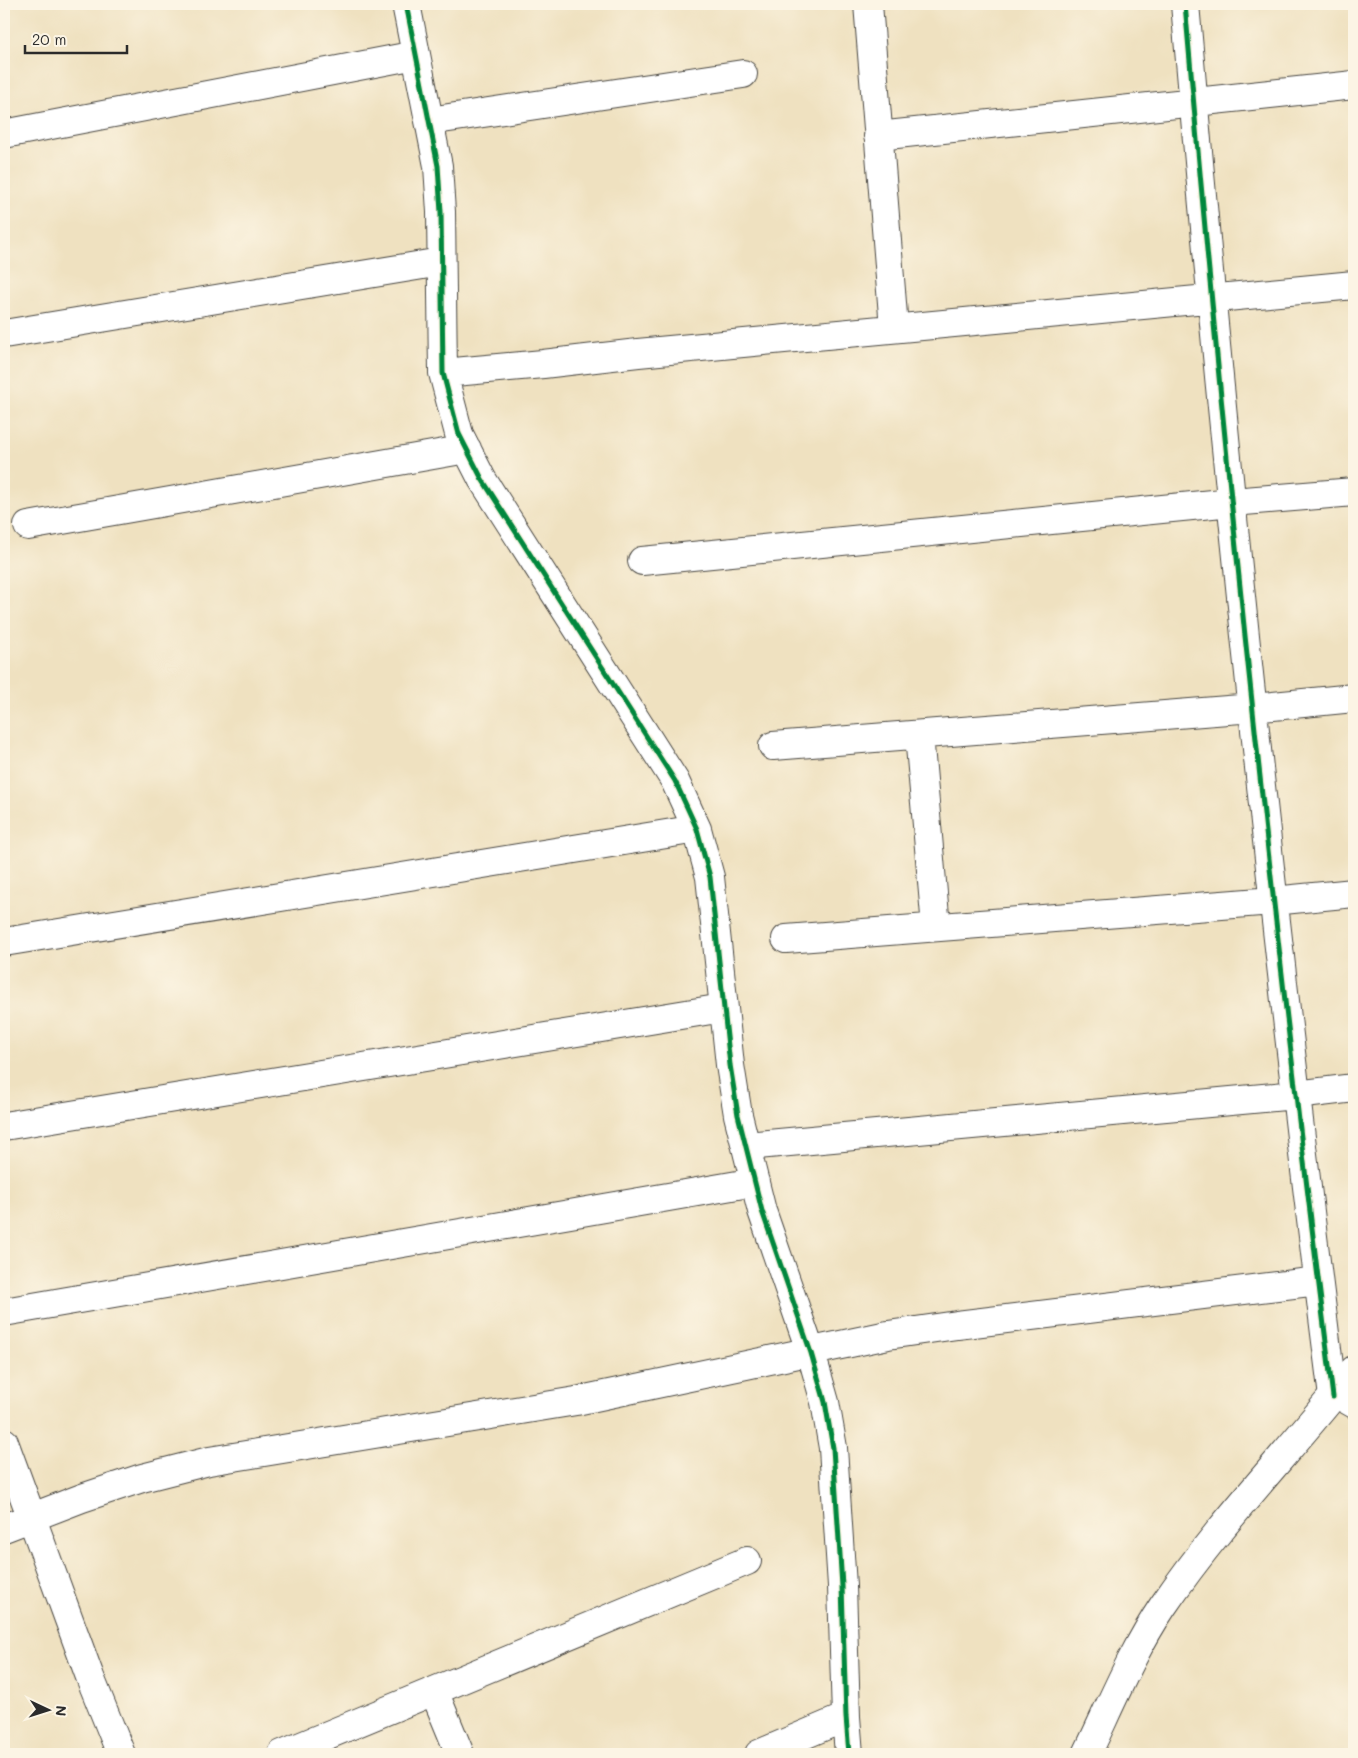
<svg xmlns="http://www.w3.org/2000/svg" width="1358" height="1758" viewBox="0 0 1358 1758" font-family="Mali,sans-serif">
<rect width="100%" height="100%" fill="#fcf5e5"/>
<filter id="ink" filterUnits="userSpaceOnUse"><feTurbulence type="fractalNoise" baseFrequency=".02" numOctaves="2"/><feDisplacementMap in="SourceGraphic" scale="10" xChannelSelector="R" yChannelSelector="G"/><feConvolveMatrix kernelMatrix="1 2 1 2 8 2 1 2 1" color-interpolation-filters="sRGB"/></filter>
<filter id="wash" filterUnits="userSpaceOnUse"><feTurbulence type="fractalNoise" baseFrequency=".0096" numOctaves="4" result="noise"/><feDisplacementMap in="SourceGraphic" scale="20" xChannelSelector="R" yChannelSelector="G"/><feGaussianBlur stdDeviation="1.12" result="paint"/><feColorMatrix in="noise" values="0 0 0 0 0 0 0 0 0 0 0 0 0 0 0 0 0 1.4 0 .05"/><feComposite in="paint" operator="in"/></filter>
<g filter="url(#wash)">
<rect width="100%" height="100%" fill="#efe1c0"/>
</g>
<g filter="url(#ink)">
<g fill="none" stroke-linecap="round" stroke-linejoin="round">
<g stroke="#484641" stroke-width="21">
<path id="service" d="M1333,1397L1354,1409"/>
</g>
<g stroke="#484641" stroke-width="30">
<path id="minor" d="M406,4L438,166L441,212L443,373L459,434L482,479L675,781L697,829L710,877L730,1065L738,1115L762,1211L811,1353L825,1402L833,1448L842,1586L846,1717L849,1754
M868,4L894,328
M1185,4C1225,469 1274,934 1333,1397
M429,121L743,74
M4,134L416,55
M878,136L1354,85
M4,334L441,262
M443,373L543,364L638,353L1354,285
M28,526L467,449
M642,561L1232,502L1354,492
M919,735L936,927
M773,746L1253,708L1354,698
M786,939L1273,901L1354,893
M4,942L697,829
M4,1126L723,1008
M746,1146L1296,1095L1354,1088
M4,1312L755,1182
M4,1442L90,1677L121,1754
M4,1528L82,1498L142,1478L209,1461L576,1401L888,1335L957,1325L1318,1281
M434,1691L460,1754
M282,1754L747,1561
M759,1754L846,1717"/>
</g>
<g stroke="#484641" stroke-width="30">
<path id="tertiary" d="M1087,1754C1111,1704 1132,1652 1163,1606C1220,1522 1292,1449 1354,1370"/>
</g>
<use href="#service" stroke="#fff" stroke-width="19"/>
<use href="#minor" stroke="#fff" stroke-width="28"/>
<use href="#tertiary" stroke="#fff" stroke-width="28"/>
<g stroke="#fcf5e5" stroke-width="8">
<path id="cycleway" d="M406,4L438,166L441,212L443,373L459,434L482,479L675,781L697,829L710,877L730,1065L738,1115L762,1211L811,1353L825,1402L833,1448L842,1586L846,1717L849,1754
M1185,4C1225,469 1274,934 1333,1397"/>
</g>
<use href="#cycleway" stroke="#00873e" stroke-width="5"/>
</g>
</g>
<rect width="1358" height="1758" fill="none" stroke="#fcf5e5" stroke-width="20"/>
<g transform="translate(48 1710) rotate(94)" stroke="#fcf5e5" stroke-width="4" paint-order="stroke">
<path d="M0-4L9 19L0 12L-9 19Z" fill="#2b2b2b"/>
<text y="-8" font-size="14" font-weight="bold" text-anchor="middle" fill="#2b2b2b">N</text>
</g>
<path d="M25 45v8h102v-8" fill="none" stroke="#2b2b2b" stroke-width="2.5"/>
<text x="32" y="45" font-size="15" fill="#2b2b2b" stroke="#fcf5e5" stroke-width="4" paint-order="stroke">20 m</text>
</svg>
